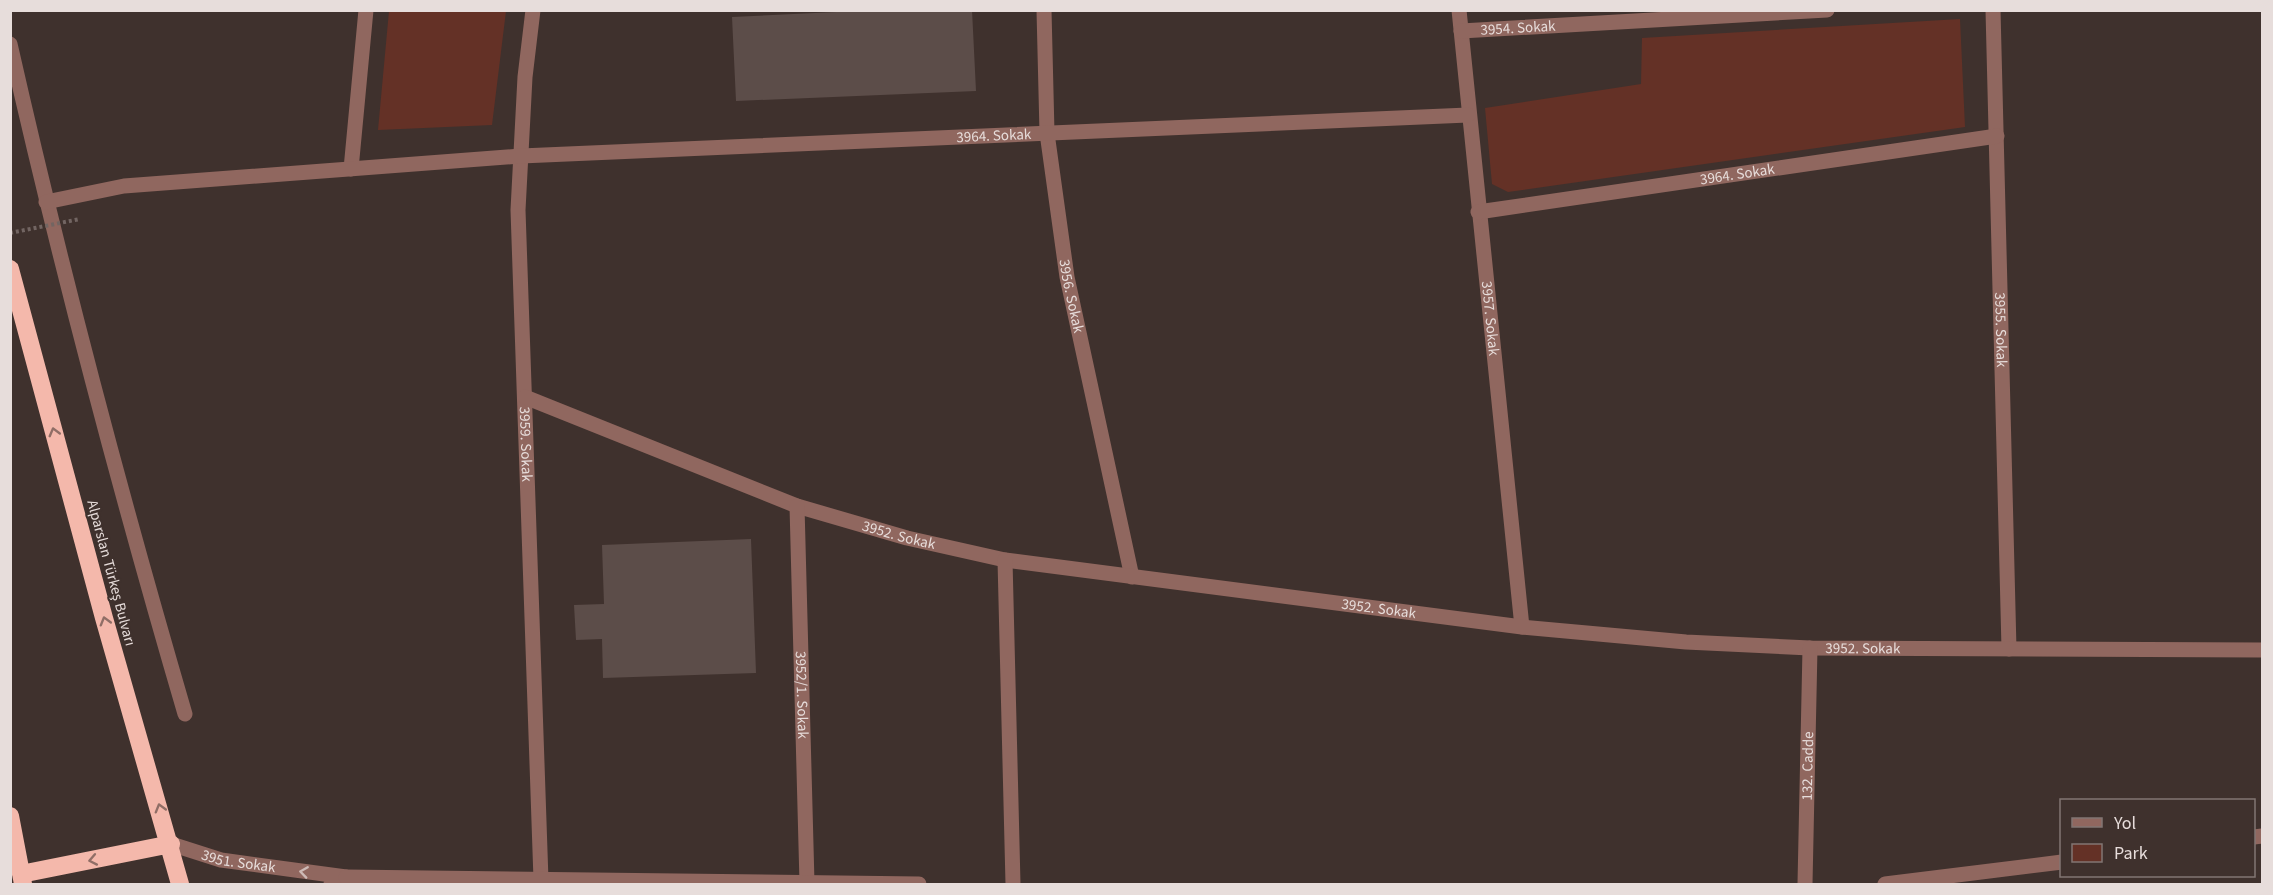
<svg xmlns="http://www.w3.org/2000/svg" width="2273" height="895" viewBox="0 0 2273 895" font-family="'Source Sans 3',sans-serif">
<rect width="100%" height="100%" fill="#3f312d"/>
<path fill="#643126" d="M389,11H506L492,125L378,130Z
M1960,19L1965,127L1508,192L1492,184L1485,108L1641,84L1642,38Z"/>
<path fill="#5c4d49" d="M878,10H972L976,91L736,101L732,17Z
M751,539L756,673L603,678L602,639L576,640L574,605L604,604L602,545Z"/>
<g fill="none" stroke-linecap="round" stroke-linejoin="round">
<g stroke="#90675f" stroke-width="15">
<path id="s1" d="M533,10L525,77L518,210L541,880"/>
<path id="s2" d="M1044,10L1047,133L1067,277L1132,577"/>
<path id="s3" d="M1459,10L1522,627"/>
<path id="s4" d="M1993,10L2009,649"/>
<path id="s5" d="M1461,31L1827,10"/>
<path d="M10,44C61,269 120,492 185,714"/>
<path d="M351,169L366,10"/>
<path id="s6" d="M46,202L124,186L521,156L1468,115"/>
<path id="s7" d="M1478,212L1997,136"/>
<path id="s8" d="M525,397L797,506L907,538L1005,560L1522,627L1686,642L1810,648L2262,650"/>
<path id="s9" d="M797,506L807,883"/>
<path d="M1005,560L1013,884"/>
<path d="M2254,837L2262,836"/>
<path id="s10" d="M171,844L221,860L346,877L331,884"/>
<path d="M346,877L919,884"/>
<path id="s11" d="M1805,884L1810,648"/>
<path d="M1885,884L2062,862"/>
</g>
<path stroke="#f4b8ab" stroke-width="18" d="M10,269L104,618L180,884
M10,816L23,884
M21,874L171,844"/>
<path stroke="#726562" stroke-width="4" stroke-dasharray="3 3" stroke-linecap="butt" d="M10,233L80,219"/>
</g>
<defs><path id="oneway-chevron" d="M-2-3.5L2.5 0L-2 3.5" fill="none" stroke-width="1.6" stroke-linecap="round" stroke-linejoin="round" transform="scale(1.5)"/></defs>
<g stroke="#906e66">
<use href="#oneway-chevron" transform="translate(54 432) rotate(-105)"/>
<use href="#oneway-chevron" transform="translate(105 621) rotate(-106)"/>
<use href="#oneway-chevron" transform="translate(160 808) rotate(-106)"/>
<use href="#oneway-chevron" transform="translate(93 860) rotate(169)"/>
</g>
<use stroke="#cdbab6" href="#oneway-chevron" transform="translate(304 872) rotate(-172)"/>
<g text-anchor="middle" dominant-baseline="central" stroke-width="4.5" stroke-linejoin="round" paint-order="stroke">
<g font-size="15" fill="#e7dddb" stroke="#3f312d">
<text stroke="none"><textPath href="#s5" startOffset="57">3954. Sokak</textPath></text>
<text stroke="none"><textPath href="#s6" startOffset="951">3964. Sokak</textPath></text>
<text stroke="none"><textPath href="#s7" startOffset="262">3964. Sokak</textPath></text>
<text stroke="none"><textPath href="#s2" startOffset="288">3956. Sokak</textPath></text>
<text stroke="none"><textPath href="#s3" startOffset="310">3957. Sokak</textPath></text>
<text stroke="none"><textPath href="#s4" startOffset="320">3955. Sokak</textPath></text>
<text stroke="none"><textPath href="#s1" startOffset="435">3959. Sokak</textPath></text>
<text stroke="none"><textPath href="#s8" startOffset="399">3952. Sokak</textPath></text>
<text transform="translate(111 573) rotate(75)">Alparslan Türkeş Bulvarı</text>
<text stroke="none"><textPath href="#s8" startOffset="885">3952. Sokak</textPath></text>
<text stroke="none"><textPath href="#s8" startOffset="1371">3952. Sokak</textPath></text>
<text stroke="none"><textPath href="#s9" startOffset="189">3952/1. Sokak</textPath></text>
<text stroke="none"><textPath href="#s11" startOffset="118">132. Cadde</textPath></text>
<text stroke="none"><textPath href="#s10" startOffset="70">3951. Sokak</textPath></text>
</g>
</g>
<rect width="2273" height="895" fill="none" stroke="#e7dddb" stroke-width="24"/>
<rect x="2060" y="799" width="195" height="78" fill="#3f312d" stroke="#827673" stroke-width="1.5"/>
<rect x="2072" y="818" width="30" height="9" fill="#90675f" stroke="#827673" stroke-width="1.5"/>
<text x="2114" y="829" font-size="18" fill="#e7dddb">Yol</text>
<rect x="2072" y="844" width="30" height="18" fill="#643126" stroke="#827673" stroke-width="1.5"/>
<text x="2114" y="859" font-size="18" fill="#e7dddb">Park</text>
</svg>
